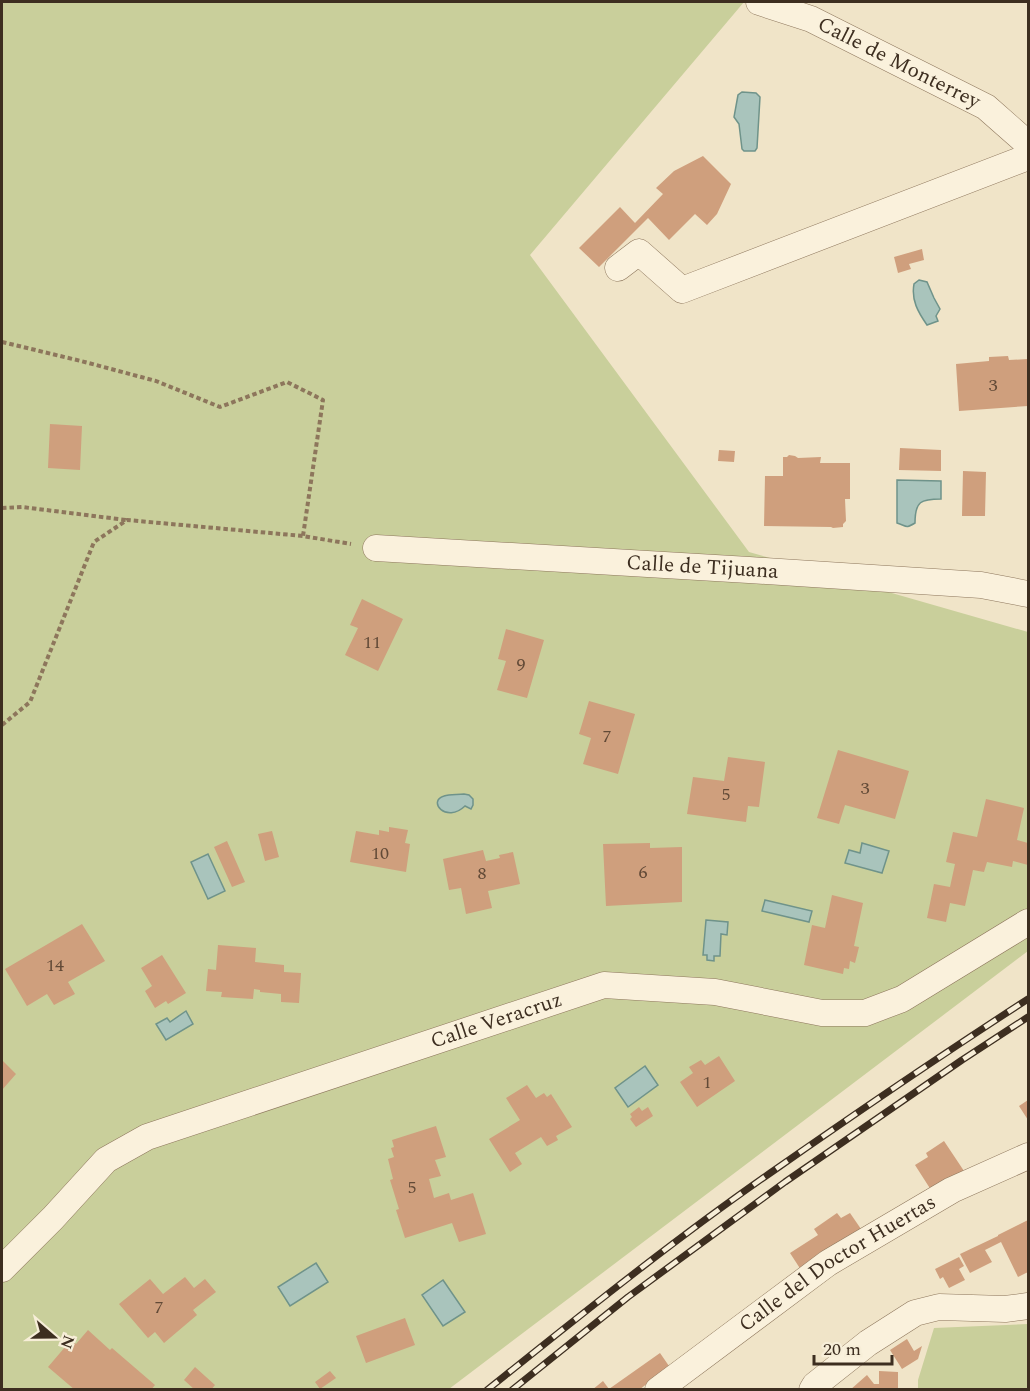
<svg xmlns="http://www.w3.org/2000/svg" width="1030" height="1391" viewBox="0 0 1030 1391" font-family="Spectral,serif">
<rect width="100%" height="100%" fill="#f0e4c8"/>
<path fill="#c9cf9b" d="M2,2H744L530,255L749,552L1028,632V951L449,1389L2,1390Z
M1028,1324V1389H918V1380L934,1328Z"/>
<path fill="#a9c4bc" stroke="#6f938a" stroke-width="1.5" d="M742,92L756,93L760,97L757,148L755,151H744L742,149L739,124L734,117L738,95Z
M919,280L927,282L934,298L940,309L936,316L938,321L927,325C918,312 911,300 914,284Z
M897,480L941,481V499C921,499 915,501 915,523C905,529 907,526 897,523Z
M464,794L469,795L473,799V805L471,809L465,806C446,824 427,801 444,796C450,794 458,795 464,794Z
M862,843L889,851L882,873L845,863L849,850L860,853Z
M208,854L225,891L208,899L191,862Z
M765,900L812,911L809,922L762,911Z
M706,920L728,922L727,935L721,934L720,956H714V961L707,960V955H703Z
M186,1011L193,1024L166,1040L156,1024L167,1018L170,1022Z
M645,1066L658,1085L628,1107L615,1088Z
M316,1263L328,1282L290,1306L278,1287Z
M443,1280L465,1312L443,1326L422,1295Z"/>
<path fill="#cf9f7d" d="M703,156L731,184L717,214L707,225L695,214L669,240L648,218L599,267L579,248L620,207L635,223L663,194L656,188L674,171Z
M922,249L924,260L909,264L911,269L898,273L894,257Z
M1008,356L1009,360L1028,359V406L959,411L956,364L989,361V357Z
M50,424L82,426L80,470L48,468Z
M900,448L941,450V471L899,470Z
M719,450L735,451L734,462L718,461Z
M789,455L795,456L798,458L821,457L820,463H850V499H845L846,521L843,524V527L833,528L831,527L764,526L765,476H783V457H787Z
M963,471L986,472L985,516H962Z
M362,599L403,619L378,671L345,655L358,628L350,625Z
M506,629L544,640L527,698L497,690L506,661L498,659Z
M589,701L635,714L618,774L583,764L591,738L579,734Z
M838,750L909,771L895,819L845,805L839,824L817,818Z
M728,757L765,762L759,807L748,806L746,822L687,814L693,777L724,781Z
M986,799L1024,808L1017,840L1028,843V865L1013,861L1012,867L987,862L984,872L973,870L965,906L950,903L946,922L927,918L934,884L950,887L955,864L946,862L953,832L977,837Z
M389,827L408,830L405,843L410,844L406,872L350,862L356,831L379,835V830L389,832Z
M272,831L279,857L265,861L258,834Z
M227,841L245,882L232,887L214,847Z
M650,843V848L682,847V902L606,906L603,844Z
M483,850L486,861L500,858L499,855L513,852L520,884L488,891L492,908L466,914L461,888L449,890L443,859Z
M832,895L863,903L854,946L859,947L855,963L850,961L849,969L844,968L843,974L804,965L812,925L825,928Z
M82,924L105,961L68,982L75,994L54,1005L47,994L27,1006L5,969Z
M218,945L256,948L255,962L284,965V972L301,973L299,1003L281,1002V994L260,992V990L254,989L253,999L221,997L222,992L206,991L208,969L216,970Z
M162,955L186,993L168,1004L166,1001L155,1008L145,991L152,986L141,968Z
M719,1056L735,1081L697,1107L680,1082L693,1073L689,1067L701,1060L705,1065Z
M2,1060L16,1074L2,1090Z
M527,1085L536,1098L544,1093L547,1097L551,1094L572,1127L556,1136L558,1140L547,1146L541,1137L515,1153L522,1164L510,1172L489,1139L520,1120L506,1098Z
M1028,1100V1120L1019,1106Z
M639,1107L642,1111L648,1107L653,1116L636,1127L630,1119L632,1117L630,1114Z
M436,1126L446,1157L435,1160L441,1176L429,1179L434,1198L449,1193L451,1200L473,1193L486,1234L459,1242L452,1223L405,1238L396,1210L399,1209L390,1180L393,1179L388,1159L394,1157L391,1148L394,1147L392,1140Z
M944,1141L964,1171L931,1190L915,1165L928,1157L926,1153Z
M837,1213L841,1218L850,1213L861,1229L801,1270L790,1253L818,1235L814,1229Z
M1028,1220V1272L1018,1277L1001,1242L985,1250L992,1262L970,1273L960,1254L998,1236V1235Z
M959,1257L964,1266L959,1269L965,1280L949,1288L943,1277L940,1279L935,1269Z
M185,1277L194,1288L205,1279L216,1292L193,1310L197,1315L164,1343L155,1332L148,1338L119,1304L150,1279L163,1294Z
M405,1318L415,1345L366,1363L356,1336Z
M88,1330L110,1350L112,1348L155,1385L151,1390H75L48,1367L71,1340L76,1344Z
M907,1339L914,1351L922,1346L918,1359L902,1369L890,1350Z
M660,1353L669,1366L639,1390H592L603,1381L609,1389Z
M195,1367L215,1385L211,1390H195L184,1380Z
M330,1371L336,1378L320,1389L315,1382Z
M879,1371L898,1372V1390H850L867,1375L874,1384H879Z"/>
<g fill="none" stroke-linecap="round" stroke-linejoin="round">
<g stroke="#8d765c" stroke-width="27">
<g id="minor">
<path id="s1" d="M759,2L811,19L986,107L1028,144"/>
<path d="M618,268L639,252L682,290L1028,157"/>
<path id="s2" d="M376,548L749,570L981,585L1028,594"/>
<path id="s3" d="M2,1269L53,1218L106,1160L147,1137L604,985L715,992L822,1013H865L902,999L1028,922"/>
<path id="s4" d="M658,1390L828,1263L952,1190L1028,1156"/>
<path d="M812,1390L815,1385L868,1343L915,1313L939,1307L1005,1309L1028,1306"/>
</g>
</g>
<path stroke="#8d765c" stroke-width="4" stroke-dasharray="4.5 3" stroke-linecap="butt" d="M2,342L81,361L156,381L220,407L287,382L323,400L303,536
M2,508L22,507L126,520
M2,725L30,702L94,542L127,520L303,536L351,544"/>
<use href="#minor" stroke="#faf1dc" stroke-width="26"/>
<g stroke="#3d2e20" stroke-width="7">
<path id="rail" d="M487,1390C582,1314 676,1238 776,1169C859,1111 943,1054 1028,999
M512,1390L628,1297L785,1182L962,1060L1028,1017"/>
</g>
<use href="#rail" stroke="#f7eed8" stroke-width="4.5" stroke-dasharray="14" stroke-linecap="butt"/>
</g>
<g text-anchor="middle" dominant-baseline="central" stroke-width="5" stroke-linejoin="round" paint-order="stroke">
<g font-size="18" fill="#624a37">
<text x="993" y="385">3</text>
<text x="372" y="642">11</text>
<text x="521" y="664">9</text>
<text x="607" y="736">7</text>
<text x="865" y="788">3</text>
<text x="726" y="794">5</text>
<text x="380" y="853">10</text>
<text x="643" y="872">6</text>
<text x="482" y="873">8</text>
<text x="55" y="965">14</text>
<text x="707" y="1082">1</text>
<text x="412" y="1187">5</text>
<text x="159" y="1307">7</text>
</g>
<g font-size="21" fill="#3d2e20" stroke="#f7eed8">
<text stroke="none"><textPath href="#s1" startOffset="153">Calle de Monterrey</textPath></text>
<text stroke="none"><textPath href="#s2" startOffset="327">Calle de Tijuana</textPath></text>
<text stroke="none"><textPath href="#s3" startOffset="566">Calle Veracruz</textPath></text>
<text stroke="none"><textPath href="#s4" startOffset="220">Calle del Doctor Huertas</textPath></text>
</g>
</g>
<rect width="1030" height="1391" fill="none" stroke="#3d2e20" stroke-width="6"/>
<g transform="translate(54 1337) rotate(110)" stroke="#f7eed8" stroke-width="4.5" paint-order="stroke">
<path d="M0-4.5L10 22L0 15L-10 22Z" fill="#3d2e20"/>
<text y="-9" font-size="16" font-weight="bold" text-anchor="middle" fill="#3d2e20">N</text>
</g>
<path d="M814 1355v9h78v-9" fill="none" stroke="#3d2e20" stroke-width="3"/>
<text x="823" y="1355" font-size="18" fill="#3d2e20" stroke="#f7eed8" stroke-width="4.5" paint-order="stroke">20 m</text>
</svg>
